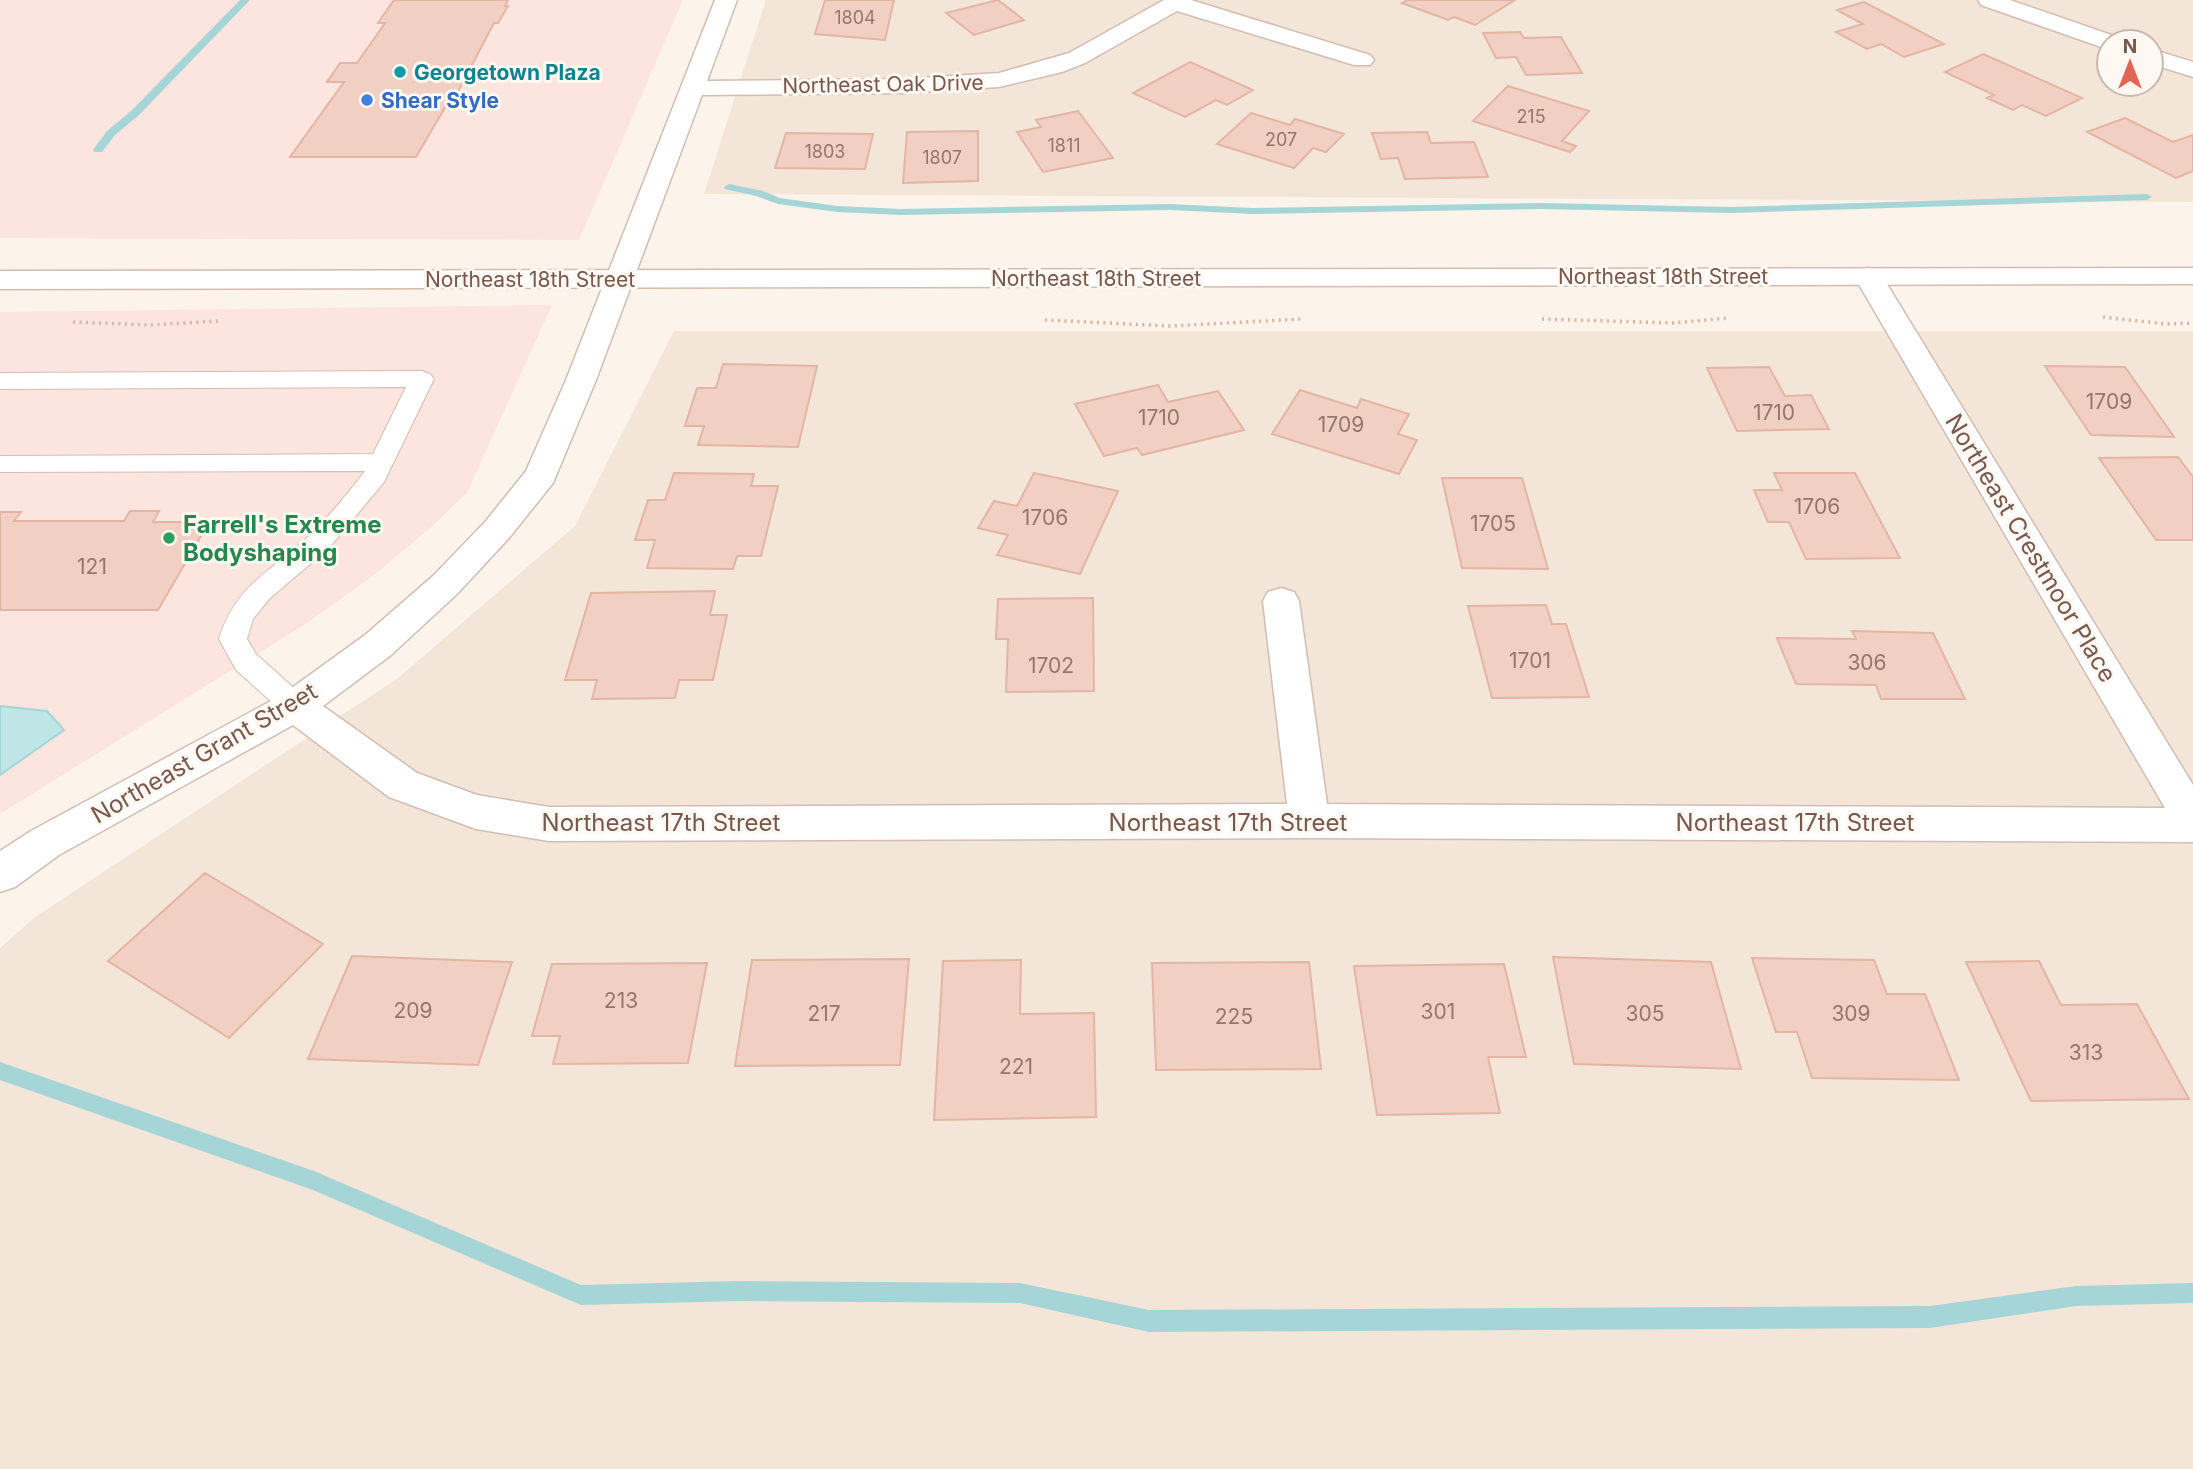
<svg xmlns="http://www.w3.org/2000/svg" width="2193" height="1469" viewBox="0 0 2193 1469" font-family="Inter,sans-serif">
<rect width="100%" height="100%" fill="#fcf4eb"/>
<path fill="#f4e5d9" fill-rule="evenodd" d="M766,0H2193V202L704,194ZM2109,42H2151V84H2109Z
M674,331H2193V1469H0V948L35,917L398,678L575,526Z"/>
<path fill="#fce5df" d="M0,0H683L579,240L0,238Z
M552,305L467,493L428,530L373,576L304,625L0,814V312Z"/>
<path fill="#bfe5e6" stroke="#a6d5d7" stroke-width="2" d="M0,706L47,711L64,730L0,775Z"/>
<g fill="none" stroke-linecap="round" stroke-linejoin="round">
<path fill="#a6d5d7" fill-rule="evenodd" d="M240,0H250L139,115L115,135L102,152H94L93,150L107,131L131,111Z
M729,184L763,191L780,198L837,206L901,209L1170,204L1252,208L1541,203L1731,207L2147,194L2152,197L2147,200L1731,213L1541,209L1252,214L1170,210L901,215L837,212L778,204L756,196L725,189L724,187Z
M0,1062L314,1171L581,1285L739,1281L1020,1283L1149,1310L1930,1306L2076,1286L2193,1283V1303L2076,1306L1930,1328L1149,1332L1020,1303L739,1301L581,1305L313,1190L0,1080Z"/>
</g>
<path fill="#f1d0c3" stroke="#e3b5a4" stroke-width="2" d="M394,0H508L505,6H508L498,23H494L454,99H450L416,157H290L344,82H327L340,63H357L385,23H378Z
M825,0H894L885,40L815,34Z
M998,0L1024,20L974,35L946,13Z
M1408,0H1515L1475,25L1454,17L1448,20L1402,3Z
M1864,2L1944,44L1904,57L1881,44L1867,49L1836,32L1863,24L1837,10Z
M1520,32L1524,38L1561,37L1582,73L1526,75L1516,57L1496,58L1483,33Z
M1983,54L2082,98L2046,116L2022,105L2013,110L1987,98L1994,95L1945,72Z
M1190,62L1253,90L1227,105L1216,100L1185,117L1133,93Z
M1508,86L1589,111L1562,141L1576,146L1570,152L1473,121Z
M1078,111L1113,158L1043,172L1017,132L1041,127L1036,120Z
M1251,113L1290,125L1295,119L1344,134L1326,152L1313,148L1294,168L1217,144Z
M2125,118L2173,142L2193,135V171L2176,178L2087,132Z
M978,131V181L903,183L907,132Z
M1427,132L1431,143L1474,142L1488,177L1405,179L1398,158L1381,159L1372,133Z
M786,133L873,134L865,169L775,168Z
M723,364L817,366L798,447L698,445L704,426H685L697,388H716Z
M2045,366L2125,367L2174,437L2091,435Z
M1769,367L1785,396L1811,395L1829,429L1737,431L1707,368Z
M1158,385L1168,402L1218,391L1244,430L1142,455L1137,448L1104,456L1075,404Z
M1300,390L1357,408L1361,399L1409,414L1398,434L1417,440L1399,474L1272,434Z
M2178,457L2193,477V540H2156L2099,458Z
M674,473L754,474L751,486H778L761,556H737L733,569L647,568L655,540H635L648,500H665Z
M1034,473L1118,491L1080,574L997,555L1008,535L978,528L994,501L1017,506Z
M1774,473H1855L1900,558L1806,559L1789,522H1768L1754,490H1782Z
M1442,478H1522L1548,569L1462,568Z
M130,511H159L153,522H209L158,610H0V512H21L14,521H124Z
M715,591L710,615H727L713,680H679L675,698L592,699L597,680H565L591,593Z
M1093,598L1094,691L1006,692L1008,639H996L998,599Z
M1546,605L1552,624H1566L1589,697L1492,698L1468,606Z
M1852,631L1933,633L1965,699H1881L1876,685L1796,684L1777,638L1856,639Z
M205,873L323,944L229,1038L108,961Z
M352,956L512,962L478,1065L308,1059Z
M1553,957L1711,962L1741,1069L1574,1064Z
M1752,958L1874,960L1887,994H1925L1959,1080L1812,1078L1797,1032H1776Z
M909,959L900,1065L735,1066L752,960Z
M1021,960L1020,1014L1094,1013L1096,1117L934,1120L943,961Z
M2039,961L2061,1005L2137,1004L2189,1099L2031,1101L1966,962Z
M1309,962L1321,1069L1156,1070L1152,963Z
M707,963L688,1063L553,1064L560,1036H532L552,964Z
M1504,964L1526,1057H1488L1500,1113L1377,1115L1354,966Z"/>
<g fill="none" stroke-linecap="round" stroke-linejoin="round">
<g stroke="#d1bdb3" stroke-width="2">
<path id="lane" d="M422,371L430,374L434,379L384,482L328,549L270,598L253,619L247,639L256,654L305,698L310,706L305,714L295,717L285,714L236,670L219,639C236,584 270,573 309,536C329,517 348,493 365,471L0,472V456L373,454L406,387L0,389V373Z"/>
</g>
<g stroke="#d1bdb3" stroke-width="3">
<path id="street" d="M715,0H737L707,81L904,79L999,73L1069,53L1164,0H1191L1370,55L1374,60L1370,65H1354L1177,11L1085,63L1062,72L999,87L904,93L702,95L596,380L553,483L509,538L457,594L391,655L323,706L417,773L477,795L549,807L1287,804L1263,601L1268,592L1281,588L1294,592L1299,601L1327,804L2165,808L1854,276L1858,270L1868,268L1878,270L1882,276L2193,785V842L1309,838L549,841L476,829L389,797L293,725L59,855L15,887L0,892V851L31,831L282,695L365,635L433,576L485,522L526,471L566,380Z
M1978,0H2010L2117,37L2121,42H2109V49L2101,47L1981,5Z
M2151,49L2193,62V77L2151,64Z"/>
</g>
<g stroke="#d4bcb0" stroke-width="3">
<path id="secondary" d="M2193,268V284L0,289V271Z"/>
</g>
<path stroke="#d6b3a6" stroke-width="3.5" stroke-dasharray="2 4.5" stroke-linecap="butt" d="M2103,317L2165,324L2193,323
M1542,319L1673,323L1729,318
M1045,320L1170,326L1302,319
M73,322L150,325L219,321"/>
<use href="#lane" fill="#fff" fill-rule="evenodd"/>
<use href="#street" fill="#fff" fill-rule="evenodd"/>
<use href="#secondary" fill="#fff" fill-rule="evenodd"/>
</g>
<circle fill="#0f9aa8" stroke="#fef8f2" stroke-width="2.5" cx="400" cy="72" r="7"/>
<circle fill="#3f7fe0" stroke="#fef8f2" stroke-width="2.5" cx="367" cy="100" r="7"/>
<circle fill="#2e9e5b" stroke="#fef8f2" stroke-width="2.5" cx="169" cy="538" r="7"/>
<g text-anchor="middle" dominant-baseline="central" stroke-width="6" stroke-linejoin="round" paint-order="stroke">
<g font-size="18" fill="#96766b">
<text x="855" y="17">1804</text>
<text x="1531" y="116">215</text>
<text x="1281" y="139">207</text>
<text x="1064" y="145">1811</text>
<text x="825" y="151">1803</text>
<text x="942" y="157">1807</text>
</g>
<g font-size="21" font-weight="bold" fill="#0d838f" stroke="#fef8f2" text-anchor="start">
<text x="414" y="72">Georgetown Plaza</text>
</g>
<g font-size="21" fill="#77584e" stroke="#fef8f2">
<text transform="translate(883 84) rotate(-1)">Northeast Oak Drive</text>
<text x="1663" y="276">Northeast 18th Street</text>
<text x="1096" y="278">Northeast 18th Street</text>
<text x="530" y="279">Northeast 18th Street</text>
</g>
<g font-size="21" font-weight="bold" fill="#366cbe" stroke="#fef8f2" text-anchor="start">
<text x="381" y="100">Shear Style</text>
</g>
<g font-size="21" fill="#96766b">
<text x="2109" y="401">1709</text>
<text x="1774" y="412">1710</text>
<text x="1159" y="417">1710</text>
<text x="1341" y="424">1709</text>
<text x="1817" y="506">1706</text>
<text x="1045" y="517">1706</text>
<text x="1493" y="523">1705</text>
<text x="92" y="566">121</text>
<text x="1530" y="660">1701</text>
<text x="1867" y="662">306</text>
<text x="1051" y="665">1702</text>
<text x="621" y="1000">213</text>
<text x="413" y="1010">209</text>
<text x="1438" y="1011">301</text>
<text x="824" y="1013">217</text>
<text x="1645" y="1013">305</text>
<text x="1851" y="1013">309</text>
<text x="1234" y="1016">225</text>
<text x="2086" y="1052">313</text>
<text x="1016" y="1066">221</text>
</g>
<g font-size="24" font-weight="bold" fill="#27864d" stroke="#fef8f2" text-anchor="start">
<text x="183" y="524">Farrell's Extreme<tspan x="183" dy="28">Bodyshaping</tspan></text>
</g>
<g font-size="24" fill="#77584e" stroke="#fef8f2">
<text transform="translate(2031 548) rotate(59)">Northeast Crestmoor Place</text>
<text transform="translate(204 753) rotate(-30)">Northeast Grant Street</text>
<text x="661" y="822">Northeast 17th Street</text>
<text x="1228" y="822">Northeast 17th Street</text>
<text x="1795" y="822">Northeast 17th Street</text>
</g>
</g>
<g transform="translate(2130 63)"><circle r="33" fill="#fef8f2" stroke="#c8b8b0" stroke-width="2"/>
<path d="M0-5L12 26L0 18L-12 26Z" fill="#e16555"/>
<text y="-10" font-size="19" font-weight="bold" text-anchor="middle" fill="#77584e">N</text>
</g>
</svg>
